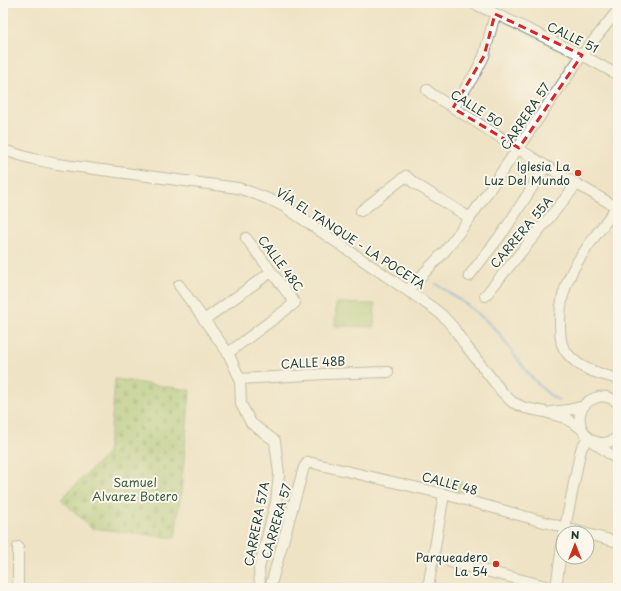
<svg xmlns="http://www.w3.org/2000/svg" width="621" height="591" viewBox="0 0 621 591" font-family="'Playpen Sans',sans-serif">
<defs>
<pattern id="cemetery-stones" width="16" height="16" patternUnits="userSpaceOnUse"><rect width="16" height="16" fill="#a0c772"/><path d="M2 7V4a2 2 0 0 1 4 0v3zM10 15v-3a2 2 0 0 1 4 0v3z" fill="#82a35e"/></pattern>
<pattern id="park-tufts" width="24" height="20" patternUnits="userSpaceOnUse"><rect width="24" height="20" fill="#a0c772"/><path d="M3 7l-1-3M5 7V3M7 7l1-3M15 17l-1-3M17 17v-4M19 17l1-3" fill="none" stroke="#82a35e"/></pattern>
</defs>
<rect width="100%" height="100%" fill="#fbf7ec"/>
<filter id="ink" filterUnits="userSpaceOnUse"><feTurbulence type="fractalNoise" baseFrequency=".025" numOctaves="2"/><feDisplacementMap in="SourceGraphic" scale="8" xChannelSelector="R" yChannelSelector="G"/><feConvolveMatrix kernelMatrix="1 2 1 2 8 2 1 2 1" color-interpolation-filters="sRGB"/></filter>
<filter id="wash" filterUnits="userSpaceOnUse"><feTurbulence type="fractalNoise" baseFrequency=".012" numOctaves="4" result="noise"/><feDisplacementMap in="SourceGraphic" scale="16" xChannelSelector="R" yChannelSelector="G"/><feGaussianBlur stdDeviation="0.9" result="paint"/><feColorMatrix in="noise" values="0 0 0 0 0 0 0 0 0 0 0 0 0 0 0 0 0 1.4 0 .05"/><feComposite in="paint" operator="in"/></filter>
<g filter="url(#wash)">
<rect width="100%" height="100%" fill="#efe3c5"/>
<path fill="url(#cemetery-stones)" stroke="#608253" d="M115,379L190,390L182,482L175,538L91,528L61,499L107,454L112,418Z"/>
<path fill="url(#park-tufts)" stroke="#608253" d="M448,478L462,482L459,495L445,490Z"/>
<path fill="#a0c772" stroke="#608253" d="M336,303L375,304L374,327L335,326Z"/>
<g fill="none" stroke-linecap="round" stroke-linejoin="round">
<path stroke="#71a3dd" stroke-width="2.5" d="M436,284C458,298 479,313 497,331C501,335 504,341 508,346C521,364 540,392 560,401"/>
</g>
</g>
<g filter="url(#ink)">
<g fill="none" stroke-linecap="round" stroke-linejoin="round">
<g stroke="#87907c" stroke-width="12">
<path id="minor" d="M473,3L582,55L618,75
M427,90L433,95L546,166L618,208
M453,108L476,72L484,56L495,14
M3,150L33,159L57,164L238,188C254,193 270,199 285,207L433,308L442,315L453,327L463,342L502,392L512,402L525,408L545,412L565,418L581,428
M618,205C592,243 559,273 560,322C560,341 560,349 576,362C586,371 605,375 618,379
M361,211L406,176L414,183L470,218
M469,276L504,231L546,166
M179,285L228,353L240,379L241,404L251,423L275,441L279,474L276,502L259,568L260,588
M408,290L445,251L470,218L582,55L618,10
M485,296L577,184
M204,320L271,272
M228,353L295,303L246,238
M240,379L325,374L388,372
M618,403C611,397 603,395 595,398C562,410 588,460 618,437
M551,412L568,410L584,406
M593,442L618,460
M564,533L580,453L582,447L588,438
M587,534L618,542
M450,562L554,588
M18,588V547
M270,588L304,467L308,462L444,494L584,533
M428,588L444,494
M556,588L563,538"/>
</g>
<use href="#minor" stroke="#fff" stroke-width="10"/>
</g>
</g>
<path d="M0 0H621V591H0ZM495,14L582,55L519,148L453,108L484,56Z" fill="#efe3c5" fill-opacity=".55" fill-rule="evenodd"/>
<path fill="none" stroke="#d62828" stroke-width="3" stroke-dasharray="8 5" stroke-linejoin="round" d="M495,14L582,55L519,148L453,108L484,56Z"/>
<g fill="#c8321e" stroke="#fbf7ec" stroke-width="1.5">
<circle cx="578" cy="173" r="4"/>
<circle cx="496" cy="564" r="4"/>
</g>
<g text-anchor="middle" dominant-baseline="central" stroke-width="4" stroke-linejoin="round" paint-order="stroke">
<g font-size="12" fill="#1f3d34" stroke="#fbf7ec">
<text transform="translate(573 37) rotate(26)">CALLE 51</text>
<text transform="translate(477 108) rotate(32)">CALLE 50</text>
<text transform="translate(525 116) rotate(-56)">CARRERA 57</text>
<text transform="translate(521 232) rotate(-50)">CARRERA 55A</text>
<text transform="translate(351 238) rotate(33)">VÍA EL TANQUE - LA POCETA</text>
<text transform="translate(281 263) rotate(53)">CALLE 48C</text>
<text transform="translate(313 362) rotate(-3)">CALLE 48B</text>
<text transform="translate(450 483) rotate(15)">CALLE 48</text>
<text transform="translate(276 521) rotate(-74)">CARRERA 57</text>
<text transform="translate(256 524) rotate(-79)">CARRERA 57A</text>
</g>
<g font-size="12" fill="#1f3d34" stroke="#fbf7ec" text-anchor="end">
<text x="570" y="166">Iglesia La<tspan x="570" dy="14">Luz Del Mundo</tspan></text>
<text x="488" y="557">Parqueadero<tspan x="488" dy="14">La 54</tspan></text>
</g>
<g font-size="12" fill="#3f6044" stroke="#fbf7ec">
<text x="135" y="482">Samuel<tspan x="135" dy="14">Alvarez Botero</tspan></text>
</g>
</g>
<rect width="621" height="591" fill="none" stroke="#fbf7ec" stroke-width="16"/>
<g transform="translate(575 545)"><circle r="19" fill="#fbf7ec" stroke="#a3ada2"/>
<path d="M0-3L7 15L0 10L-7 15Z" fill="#c8321e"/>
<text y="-6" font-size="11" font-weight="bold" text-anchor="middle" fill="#1f3d34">N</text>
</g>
</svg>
